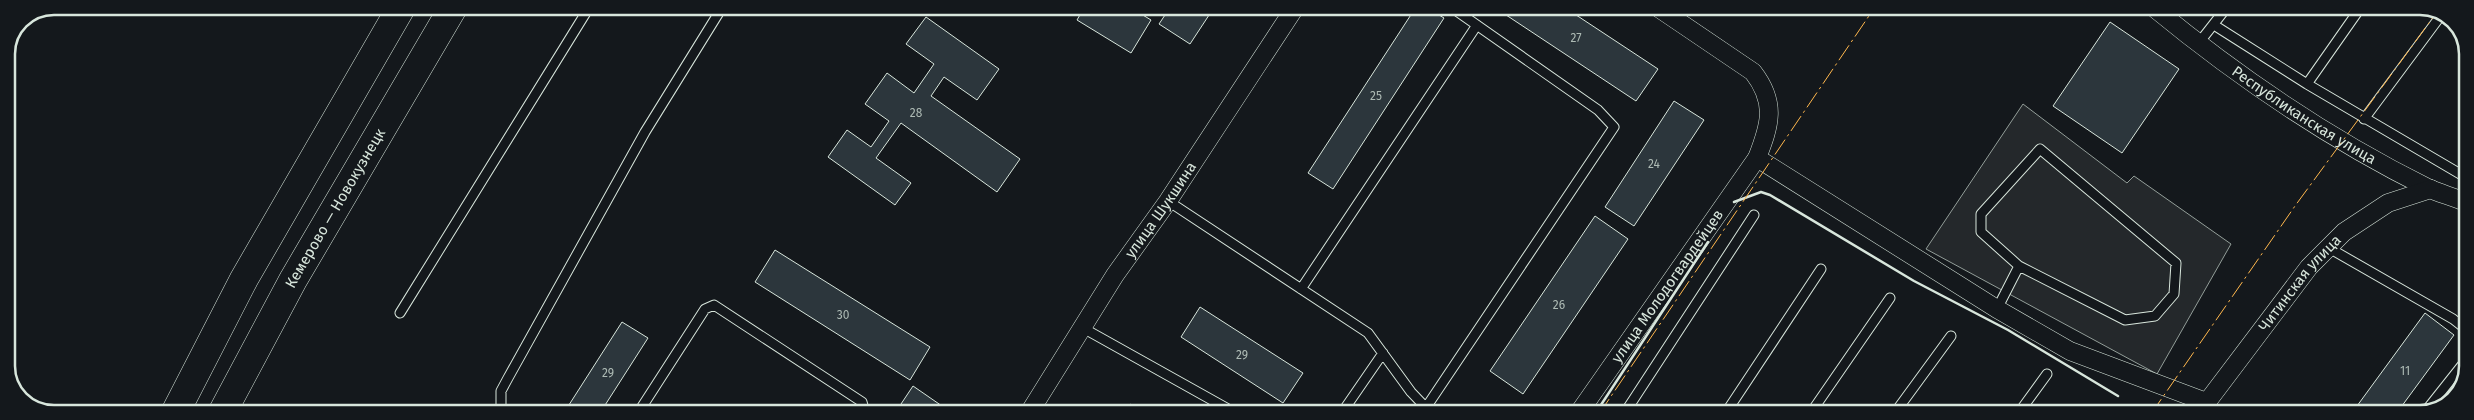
<svg xmlns="http://www.w3.org/2000/svg" width="2474" height="420" viewBox="0 0 2474 420" font-family="'Fira Sans',sans-serif">
<rect width="100%" height="100%" fill="#14181c"/>
<path fill="#24282b" stroke="#939e99" d="M2023,104L2127,183L2134,176L2231,244L2157,374L1926,249Z"/>
<path fill="#2c363c" stroke="#d8e6dc" d="M1085,6H1128L1151,20L1131,53L1077,20Z
M1171,6H1215L1190,44L1159,24Z
M1416,7H1426L1444,18L1333,189L1308,173Z
M1494,7H1564L1658,69L1636,101Z
M926,17L999,69L977,100L944,77L931,96L1020,159L997,192L901,123L876,158L911,183L895,205L828,157L847,130L871,147L889,121L865,104L887,73L914,93L934,64L906,44Z
M2110,22L2179,69L2122,153L2053,106Z
M1674,101L1704,120L1634,226L1605,207Z
M1595,216L1628,239L1523,394L1490,371Z
M775,250L930,347L910,380L755,282Z
M1200,307L1303,373L1283,403L1181,337Z
M2425,313L2454,335L2396,414H2367L2357,406Z
M622,322L648,338L600,413H576L567,408Z
M913,386L942,406L938,413H895Z
M1130,404L1144,414H1124Z"/>
<g fill="none" stroke-linecap="round" stroke-linejoin="round">
<g stroke="#d8e6dc" stroke-width="11">
<path id="service" d="M2214,25L2307,84L2467,178
M2198,44L2227,7
M2307,84L2361,7
M2364,119L2442,14
M1168,201L1368,333L1411,392L1432,414
M2329,248L2453,319L2467,330
M1301,289L1477,25
M1997,309L2019,266L2125,320L2155,316L2174,294L2176,263L2040,149L1981,214V232L2019,266
M400,313L590,6
M1083,328L1237,414
M1425,409L1614,127L1598,110L1451,7
M2425,412L2467,359
M501,413V391L508,378L645,132L723,6
M638,413L705,309L714,305L862,402L865,413
M1341,414L1383,353
M1624,414L1754,215
M1725,414L1821,269
M1810,414L1890,298
M1894,414L1951,336
M2018,414L2047,374"/>
</g>
<g stroke="#d8e6dc" stroke-width="19">
<g id="minor">
<path id="s1" d="M2153,7C2238,77 2329,139 2428,188C2441,194 2455,197 2467,203"/>
<path d="M1757,158L1997,309L2070,351L2206,402"/>
<path id="s2" d="M1029,413L1115,275L1168,201L1296,6"/>
<path id="s3" d="M1578,414L1757,158C1770,125 1777,103 1753,72L1657,7"/>
<path id="s4" d="M2198,414L2309,267L2344,232L2388,203L2431,189"/>
</g>
</g>
<g stroke="#d8e6dc" stroke-width="29">
<g id="trunk">
<path d="M175,413L244,279L402,6"/>
<path id="s5" d="M222,413L293,280L454,6"/>
</g>
</g>
<use href="#service" stroke="#14181c" stroke-width="9"/>
<use href="#minor" stroke="#14181c" stroke-width="18"/>
<use href="#trunk" stroke="#14181c" stroke-width="28"/>
<path stroke="#d8e6dc" stroke-width="2.5" d="M1734,202L1761,192L1770,195L1914,281L2008,330L2118,396
M1595,414L1708,242"/>
<path stroke="#ffb74d" stroke-width="1" stroke-dasharray="18 4 2.5 4" stroke-linecap="butt" d="M1599,414L1875,7
M2151,414L2295,206L2437,12"/>
</g>
<g text-anchor="middle" dominant-baseline="central" stroke-width="4" stroke-linejoin="round" paint-order="stroke">
<g font-size="12" fill="#adbab4">
<text x="1576" y="38">27</text>
<text x="1376" y="96">25</text>
<text x="916" y="113">28</text>
<text x="1654" y="164">24</text>
<text x="1559" y="305">26</text>
<text x="843" y="315">30</text>
<text x="1242" y="355">29</text>
<text x="2405" y="371">11</text>
<text x="608" y="373">29</text>
</g>
<g font-size="15" fill="#d8e6dc" stroke="#14181c">
<text stroke="none"><textPath href="#s1" startOffset="186">Республиканская улица</textPath></text>
<text stroke="none"><textPath href="#s5" startOffset="234">Кемерово — Новокузнецк</textPath></text>
<text stroke="none"><textPath href="#s2" startOffset="242">улица Шукшина</textPath></text>
<text stroke="none"><textPath href="#s4" startOffset="166">Читинская улица</textPath></text>
<text stroke="none"><textPath href="#s3" startOffset="156">улица Молодогвардейцев</textPath></text>
</g>
</g>
<path d="M0 0H2474V420H0ZM54 15H2420A39 39 0 0 1 2459 54V366A39 39 0 0 1 2420 405H54A39 39 0 0 1 15 366V54A39 39 0 0 1 54 15Z" fill="#14181c" fill-rule="evenodd"/>
<path fill="none" stroke="#d8e6dc" stroke-width="2.5" d="M54 15H2420A39 39 0 0 1 2459 54V366A39 39 0 0 1 2420 405H54A39 39 0 0 1 15 366V54A39 39 0 0 1 54 15Z"/>
</svg>
